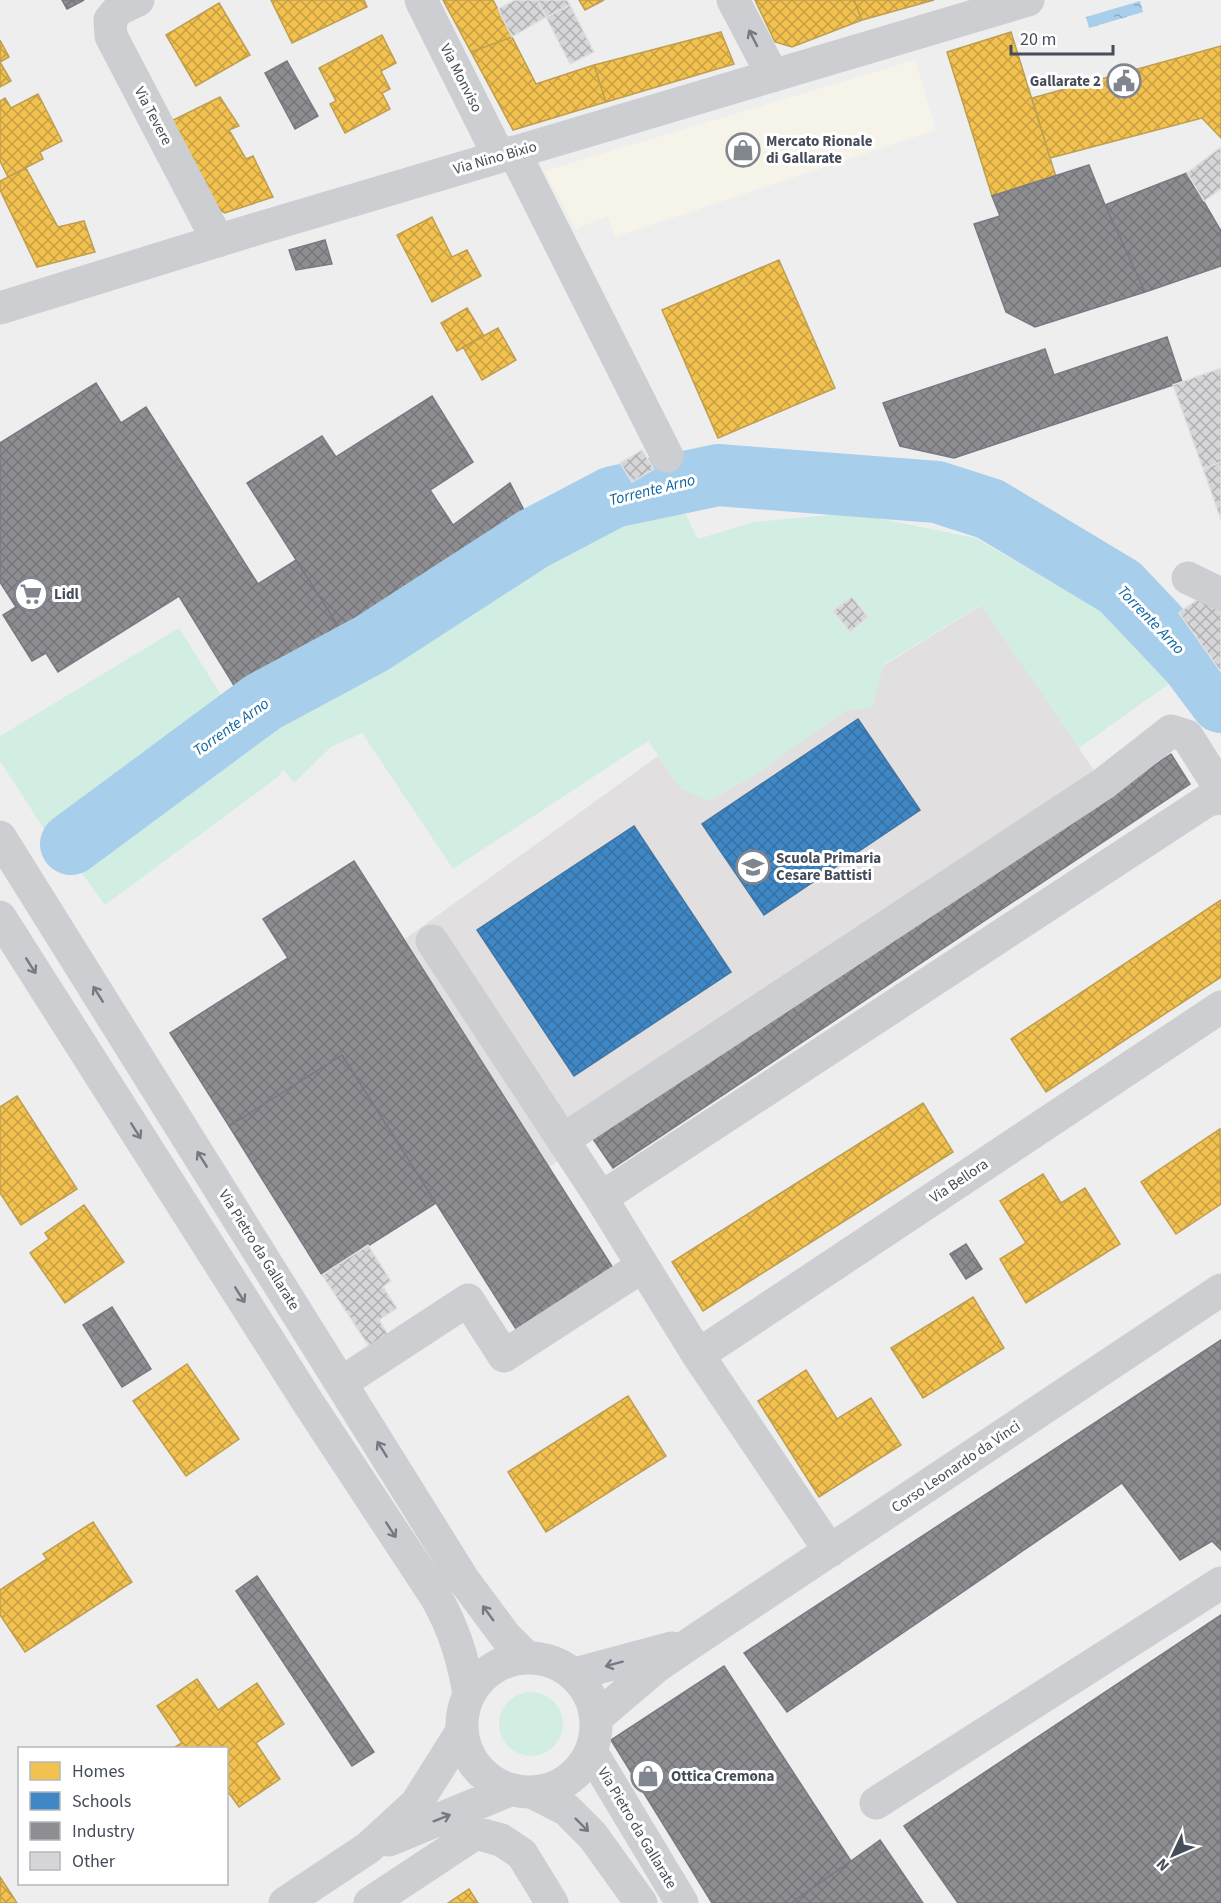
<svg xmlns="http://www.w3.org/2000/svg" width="1221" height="1903" viewBox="0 0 1221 1903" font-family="'Source Sans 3',sans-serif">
<defs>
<pattern id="water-ripples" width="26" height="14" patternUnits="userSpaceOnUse" patternTransform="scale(1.5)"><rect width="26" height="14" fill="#a7cfeb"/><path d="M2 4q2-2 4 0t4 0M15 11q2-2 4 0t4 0" fill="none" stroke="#8aaac1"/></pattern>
<pattern id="homes-cross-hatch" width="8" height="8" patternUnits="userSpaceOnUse" patternTransform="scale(1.5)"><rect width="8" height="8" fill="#f2c14e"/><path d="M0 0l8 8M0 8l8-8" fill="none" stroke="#c69f44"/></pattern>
<pattern id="schools-cross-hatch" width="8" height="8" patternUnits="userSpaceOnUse" patternTransform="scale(1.5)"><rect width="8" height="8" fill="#3f88c5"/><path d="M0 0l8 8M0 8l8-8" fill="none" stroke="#3771a3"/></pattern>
<pattern id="industry-cross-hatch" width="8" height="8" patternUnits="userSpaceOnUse" patternTransform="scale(1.5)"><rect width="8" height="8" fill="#8d8d92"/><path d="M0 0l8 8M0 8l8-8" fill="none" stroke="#75757a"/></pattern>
<pattern id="building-cross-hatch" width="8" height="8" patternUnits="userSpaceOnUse" patternTransform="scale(1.5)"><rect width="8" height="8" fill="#d6d6d9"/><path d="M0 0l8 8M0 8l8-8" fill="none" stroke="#afb0b3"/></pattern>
</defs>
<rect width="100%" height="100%" fill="#efeeee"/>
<path fill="#f6f4e9" d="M915,60L936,130L615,237L608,216L576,229L544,171Z"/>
<path fill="#e1dfe0" d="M982,605L1110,794L549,1167L405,939L658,756L682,789Z"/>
<path fill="#d2eee2" d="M680,503L698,539L754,522L851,513L976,538L1102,612L1170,683L1079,748L981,605L884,664L872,708L847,710L752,777L709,801L681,789L648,741L453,869L362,733L331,747L294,783L283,769L278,777L105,905L76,865L254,732L444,625L563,547Z
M179,628L230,709L46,832L0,761V736Z
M499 1724a32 32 0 1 1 64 0a32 32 0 1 1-64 0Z"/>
<path fill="url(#water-ripples)" d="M1140,1L1143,12L1089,28L1086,17Z"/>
<path fill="url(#homes-cross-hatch)" stroke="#be9e52" stroke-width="1.5" d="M271,0H364L367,7L292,43Z
M443,0H493L512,37L471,52Z
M579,0H604L585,10Z
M755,0H854L862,20L792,47L775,42Z
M854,0H934L862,20Z
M219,3L250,55L196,86L166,35Z
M721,32L734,64L606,102L594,65Z
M1011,32L1056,177L992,196L947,52Z
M382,35L396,63L381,71L390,89L382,93L390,109L345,133L330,104L336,101L319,68Z
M512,37L536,84L594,65L606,102L513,130L471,52Z
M0,40L9,57L0,62L11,81L0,87Z
M1221,46V138L1202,118L1050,158L1032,98Z
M38,94L62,141L40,152L43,159L8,177L0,161V101L5,98L11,108Z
M220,97L239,126L229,130L246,159L253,156L273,197L225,213L215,207L171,121Z
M26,168L58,227L84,221L95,252L37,267L0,190V181Z
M432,217L452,257L467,250L481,276L432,302L397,235Z
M779,260L835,388L718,438L662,310Z
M467,308L484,336L457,351L441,323Z
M498,328L516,360L482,380L463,347Z
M1221,900V977L1046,1092L1011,1039Z
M17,1096L77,1189L21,1225L0,1193V1107Z
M923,1103L953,1152L703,1311L672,1262Z
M1220,1129L1221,1204L1176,1234L1141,1182Z
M1043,1174L1061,1203L1085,1188L1120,1244L1026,1303L1000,1259L1026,1243L1000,1201Z
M84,1205L124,1262L65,1303L30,1253L49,1239L45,1233Z
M973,1297L1004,1348L923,1398L891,1348Z
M187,1364L239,1439L186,1476L133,1401Z
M806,1370L837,1419L871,1398L901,1445L819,1497L758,1401Z
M628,1396L666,1456L546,1532L508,1472Z
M93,1522L132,1582L25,1652L0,1615V1590L47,1559L43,1554Z
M197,1679L218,1710L257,1683L284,1724L256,1743L280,1779L239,1807L226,1789V1748H173L182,1743L157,1706Z
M0,1877L17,1903H0Z
M469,1889L478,1903H448Z"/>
<path fill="url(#schools-cross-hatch)" stroke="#4176a5" stroke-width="1.5" d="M858,719L920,810L764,915L702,824Z
M634,826L731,972L574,1076L477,930Z"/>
<path fill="url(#industry-cross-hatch)" stroke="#777a81" stroke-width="1.5" d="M62,0H84L67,9Z
M287,61L318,116L295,129L265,73Z
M1089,165L1105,205L1145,292L1035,327L1006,312L974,224L1000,216L992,196Z
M1187,173L1221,231V266L1145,292L1105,205Z
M325,240L332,264L296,270L289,250Z
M1167,337L1182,382L954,458L900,446L883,403L1045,349L1054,375Z
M96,383L121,423L146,407L258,584L296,560L344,635L243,700L179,596L58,672L46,653L32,661L3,615L16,607L0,582V443Z
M432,396L473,462L430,490L453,525L510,483L527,516L344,635L247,483L322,436L336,457Z
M1171,754L1190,784L613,1168L593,1139Z
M354,861L613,1268L516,1329L342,1055L229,1126L170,1033L288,958L263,919Z
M342,1055L436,1203L322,1275L229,1126Z
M966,1244L982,1269L966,1279L950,1254Z
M112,1307L151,1369L122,1387L83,1325Z
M1221,1340V1550L1212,1541L1180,1560L1122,1483L787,1712L744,1653Z
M257,1576L374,1752L352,1766L236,1591Z
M1221,1615V1903H958L904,1826Z
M724,1666L851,1861L791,1903H712L611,1740Z
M880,1840L923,1903H791L851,1861Z"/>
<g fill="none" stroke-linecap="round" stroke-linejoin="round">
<path stroke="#a7cfeb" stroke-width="62" d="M71,844L263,702L371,644L533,539L613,497L718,475L937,492L990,509L1120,587L1191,662L1221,702"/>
</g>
<path fill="url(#building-cross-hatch)" stroke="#e0dfe1" stroke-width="1.5" d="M515,0H537L546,17L512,37L498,9Z
M537,0H567L570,5L546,17Z
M570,5L594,52L570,64L546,17Z
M1221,147V189L1204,201L1187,173Z
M1221,368V462L1203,469L1173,385Z
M642,450L654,469L632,482L620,463Z
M1221,462V520L1203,469Z
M852,597L868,617L850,632L833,611Z
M1199,598L1221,607V672L1179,613Z
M368,1245L391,1281L383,1287L397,1308L379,1320L389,1336L370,1348L322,1275Z"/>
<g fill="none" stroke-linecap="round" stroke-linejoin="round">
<path stroke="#ccced1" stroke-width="33" d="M138,0L119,9L110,20L111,36L218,241
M421,0L499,156
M733,0L773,76
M514,152L667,456
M0,308L256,229L1028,0
M1188,578L1221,594
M0,837L463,1579L506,1637L526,1657
M0,917L309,1404L436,1597C454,1629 463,1658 469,1694
M432,941L601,1198L698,1355L830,1551
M563,1140L1103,784L1171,731L1187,736L1221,790
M601,1198L1208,800L1221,798
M698,1355L1221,1007
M341,1383L468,1300L504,1356L643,1266
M462 1725a67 67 0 1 1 134 0a67 67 0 1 1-134 0Z
M575,1674L672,1648
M596,1718L656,1667L691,1643L1221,1290
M592,1753L682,1903
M534,1793L567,1810L593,1836L641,1903
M876,1803L1221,1583
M389,1840L510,1790
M285,1903L368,1848L416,1804L462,1731
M370,1903L476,1833L501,1840L522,1854L552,1903"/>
</g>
<defs><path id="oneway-shaft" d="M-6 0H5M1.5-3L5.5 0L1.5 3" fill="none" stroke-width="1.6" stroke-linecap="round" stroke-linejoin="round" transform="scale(1.5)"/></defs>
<g stroke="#747a84">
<use href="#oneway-shaft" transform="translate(753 38) rotate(-117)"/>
<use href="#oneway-shaft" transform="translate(31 966) rotate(58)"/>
<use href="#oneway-shaft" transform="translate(98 994) rotate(-122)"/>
<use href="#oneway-shaft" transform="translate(136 1131) rotate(58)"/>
<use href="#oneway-shaft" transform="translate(202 1159) rotate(-122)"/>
<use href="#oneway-shaft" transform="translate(240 1295) rotate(58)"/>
<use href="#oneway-shaft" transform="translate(382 1449) rotate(-122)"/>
<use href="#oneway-shaft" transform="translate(391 1530) rotate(57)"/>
<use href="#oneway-shaft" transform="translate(488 1613) rotate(-126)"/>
<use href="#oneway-shaft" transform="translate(614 1664) rotate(165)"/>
<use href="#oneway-shaft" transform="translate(442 1818) rotate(-22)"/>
<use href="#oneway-shaft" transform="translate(582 1825) rotate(45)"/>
</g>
<defs>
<g id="civic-ring" transform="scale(1.725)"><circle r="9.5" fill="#fff" stroke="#80858e" stroke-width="1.5"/><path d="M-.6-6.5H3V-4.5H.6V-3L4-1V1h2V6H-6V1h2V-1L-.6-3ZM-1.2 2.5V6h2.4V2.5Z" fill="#80858e"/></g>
<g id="shop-ring" transform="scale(1.725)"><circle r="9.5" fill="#fff" stroke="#80858e" stroke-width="1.5"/><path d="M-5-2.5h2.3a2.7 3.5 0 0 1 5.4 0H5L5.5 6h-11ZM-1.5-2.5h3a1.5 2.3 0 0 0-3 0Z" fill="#80858e"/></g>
<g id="supermarket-ring" transform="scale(1.725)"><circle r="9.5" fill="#fff" stroke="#80858e" stroke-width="1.5"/><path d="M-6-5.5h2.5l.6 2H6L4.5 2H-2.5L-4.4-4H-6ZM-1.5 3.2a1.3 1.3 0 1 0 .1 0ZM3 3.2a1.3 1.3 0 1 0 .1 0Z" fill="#80858e"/></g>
<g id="school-ring" transform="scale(1.725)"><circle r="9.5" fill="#fff" stroke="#80858e" stroke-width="1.5"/><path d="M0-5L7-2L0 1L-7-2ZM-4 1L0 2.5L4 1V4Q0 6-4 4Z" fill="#80858e"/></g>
</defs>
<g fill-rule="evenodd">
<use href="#civic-ring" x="1124" y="81"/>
<use href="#shop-ring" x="743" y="150"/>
<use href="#supermarket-ring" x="31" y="594"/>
<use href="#school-ring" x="753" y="867"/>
<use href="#shop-ring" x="648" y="1776"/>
</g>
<g text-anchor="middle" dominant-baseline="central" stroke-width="6" stroke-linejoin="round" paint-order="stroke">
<g font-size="15" fill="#454c5a" stroke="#fff">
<text transform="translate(461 78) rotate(63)">Via Monviso</text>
<text transform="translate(153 116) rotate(62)">Via Tevere</text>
<text transform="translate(495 158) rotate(-16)">Via Nino Bixio</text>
<text transform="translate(959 1181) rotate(-34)">Via Bellora</text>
<text transform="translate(259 1250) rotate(58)">Via Pietro da Gallarate</text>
<text transform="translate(956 1467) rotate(-34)">Corso Leonardo da Vinci</text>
<text transform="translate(637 1828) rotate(59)">Via Pietro da Gallarate</text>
</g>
<g font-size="15" font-weight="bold" fill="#454c5a" stroke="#fff" text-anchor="start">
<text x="1101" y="81" text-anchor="end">Gallarate 2</text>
<text x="766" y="141">Mercato Rionale<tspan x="766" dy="17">di Gallarate</tspan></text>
<text x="54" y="594">Lidl</text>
<text x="776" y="858">Scuola Primaria<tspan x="776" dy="17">Cesare Battisti</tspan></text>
<text x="671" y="1776">Ottica Cremona</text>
</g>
<g font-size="16" font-style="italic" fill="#0d66a5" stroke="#fff">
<text transform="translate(652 490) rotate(-14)">Torrente Arno</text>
<text transform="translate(1151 620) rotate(46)">Torrente Arno</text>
<text transform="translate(231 727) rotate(-35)">Torrente Arno</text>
</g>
</g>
<rect x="18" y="1747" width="210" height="138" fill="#ffffff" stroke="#b5b7bd" stroke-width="1.5"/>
<rect x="30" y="1762" width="30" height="18" fill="#f2c14e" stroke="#b5b7bd" stroke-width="1.5"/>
<text x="72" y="1777" font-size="18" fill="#454c5a">Homes</text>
<rect x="30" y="1792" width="30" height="18" fill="#3f88c5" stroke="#b5b7bd" stroke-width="1.5"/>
<text x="72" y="1807" font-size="18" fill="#454c5a">Schools</text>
<rect x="30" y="1822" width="30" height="18" fill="#8d8d92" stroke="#b5b7bd" stroke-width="1.5"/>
<text x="72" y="1837" font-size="18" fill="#454c5a">Industry</text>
<rect x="30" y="1852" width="30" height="18" fill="#d6d6d9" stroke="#b5b7bd" stroke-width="1.5"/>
<text x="72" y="1867" font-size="18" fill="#454c5a">Other</text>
<g transform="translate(1173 1855) rotate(226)" stroke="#ffffff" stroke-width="4.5" paint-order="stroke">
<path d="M0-4.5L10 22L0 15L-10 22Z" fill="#454c5a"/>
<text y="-9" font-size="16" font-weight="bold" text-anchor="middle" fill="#454c5a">N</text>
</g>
<path d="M1011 45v9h102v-9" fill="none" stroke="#454c5a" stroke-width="3"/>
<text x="1020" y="45" font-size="18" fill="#454c5a" stroke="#ffffff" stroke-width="4.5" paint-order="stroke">20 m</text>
</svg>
